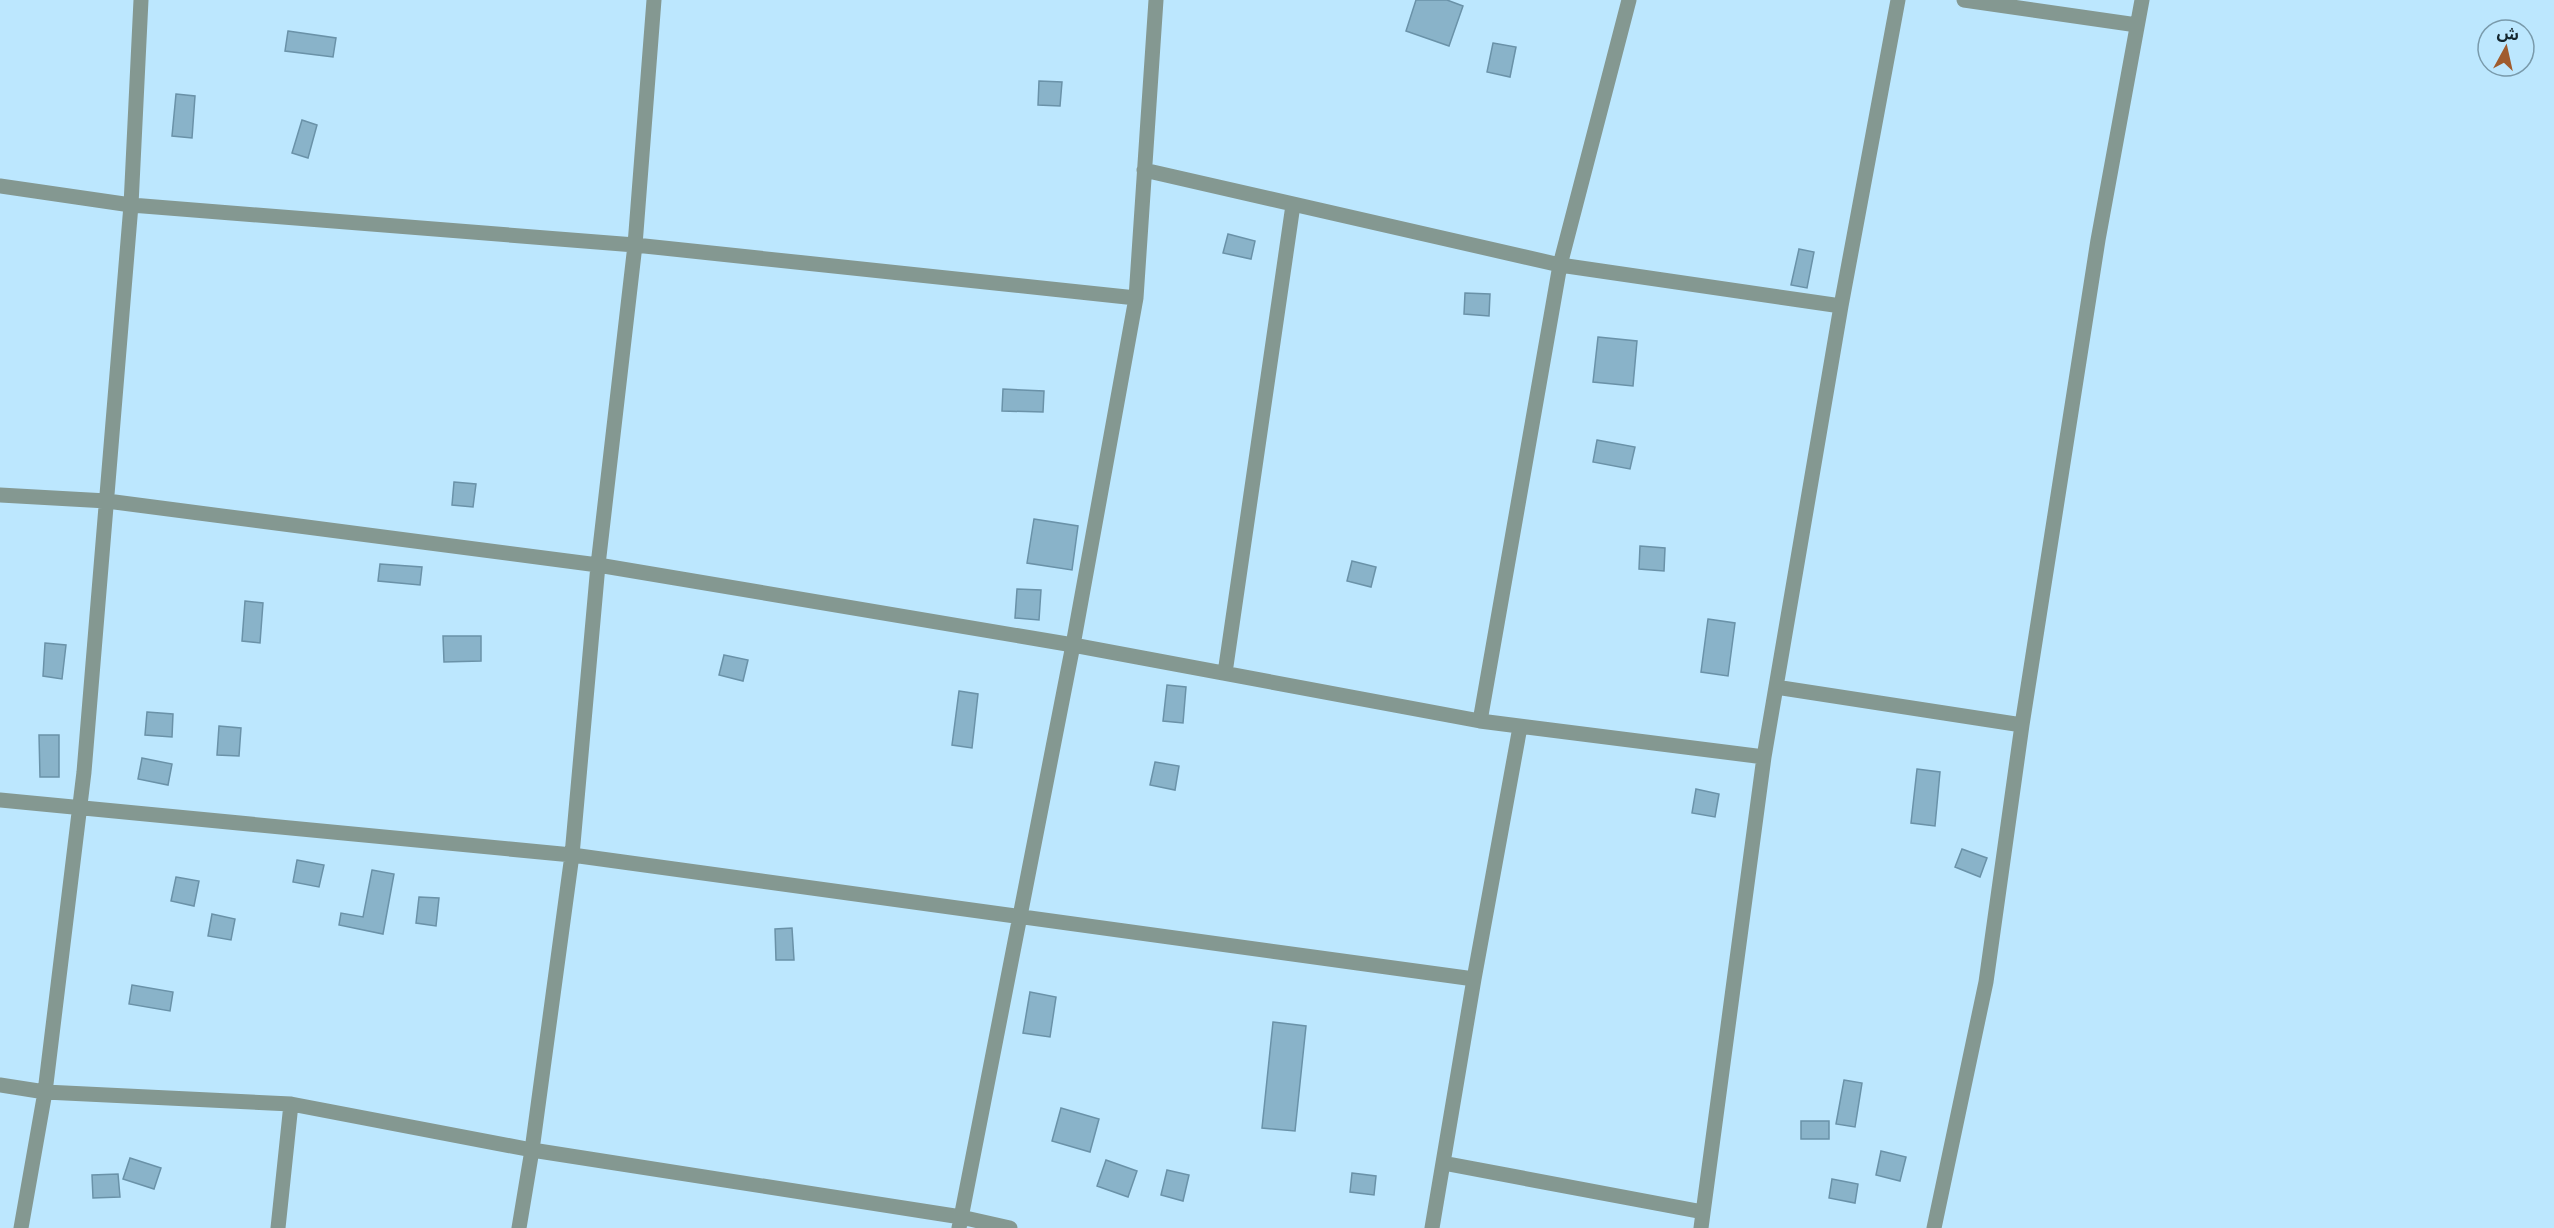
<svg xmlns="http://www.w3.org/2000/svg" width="2554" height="1228" viewBox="0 0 2554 1228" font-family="'IBM Plex Sans','Noto Sans Arabic',sans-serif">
<rect width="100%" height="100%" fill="#bce7fe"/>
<path fill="#89b3c9" stroke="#6a92a8" stroke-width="1.5" d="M1416,0H1447L1463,6L1449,46L1406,31Z
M288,31L336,38L333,57L285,51Z
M1493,43L1516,47L1510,77L1487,72Z
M1039,81L1062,82L1060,106L1038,105Z
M176,94L195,96L192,138L172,136Z
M302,120L317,125L308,158L292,153Z
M1228,234L1255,241L1251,259L1223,253Z
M1799,249L1814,252L1807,288L1791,285Z
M1465,293L1490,294L1489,316L1464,314Z
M1598,337L1637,341L1633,386L1593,382Z
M1003,389L1044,391L1043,412L1002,411Z
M1597,440L1635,447L1630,469L1593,462Z
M454,482L476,484L473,507L452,505Z
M1034,519L1078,526L1072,570L1027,563Z
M1640,546L1665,548L1664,571L1639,569Z
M1352,561L1376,567L1371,587L1347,581Z
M380,564L422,567L420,585L378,581Z
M1017,589L1041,590L1039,620L1015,618Z
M245,601L263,603L260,643L242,641Z
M1708,619L1735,623L1728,676L1701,672Z
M443,636H481V661L444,662Z
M45,643L66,645L62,679L43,676Z
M724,655L748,660L743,681L719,675Z
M1167,685L1186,687L1183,723L1163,721Z
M959,691L978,694L972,748L952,745Z
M147,712L173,714L172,737L145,735Z
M219,726L241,728L239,756L217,755Z
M39,735H59V777H40Z
M142,758L172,764L168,785L138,779Z
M1155,762L1179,766L1175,790L1150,785Z
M1917,769L1940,772L1935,826L1911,823Z
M1696,789L1719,794L1715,817L1692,813Z
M1962,849L1987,858L1980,877L1955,867Z
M297,860L324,865L319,887L293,882Z
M372,870L394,874L383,934L339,925L341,913L363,917Z
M176,877L199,881L194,906L171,901Z
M419,897L439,898L436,926L416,923Z
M212,914L235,919L231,940L208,936Z
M792,928L794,960H776L775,929Z
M132,985L173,992L170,1011L129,1004Z
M1030,992L1056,997L1050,1037L1023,1033Z
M1273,1022L1306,1026L1295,1131L1262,1128Z
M1844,1080L1862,1083L1855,1127L1836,1124Z
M1061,1108L1099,1119L1090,1152L1052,1141Z
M1801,1121H1829V1139H1801Z
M1881,1151L1906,1157L1900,1181L1876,1175Z
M130,1158L161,1168L154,1189L123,1179Z
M1106,1160L1137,1171L1128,1197L1097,1186Z
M1167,1170L1189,1175L1183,1201L1161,1195Z
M1352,1173L1376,1176L1374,1195L1350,1192Z
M118,1174L120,1197L93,1198L92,1175Z
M1832,1179L1858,1184L1855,1203L1829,1198Z"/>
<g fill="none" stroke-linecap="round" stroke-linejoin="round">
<path stroke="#849891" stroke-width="15" d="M1964,0L2137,25
M1144,170L1560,265L1841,306
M0,186L131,205L635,245L1136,298
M0,495L107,501L598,565L1073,645L1480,721L1764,757
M1225,673L1293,205
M1776,687L2022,725
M1480,721L1560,265L1629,0
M0,800L572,855L1474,979
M0,1085L45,1092L291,1104L532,1150L961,1217L1010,1228
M1443,1163L1703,1212
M21,1228L45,1092L84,772L131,205L141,0
M278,1228L291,1104
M519,1228L532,1150L572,855L598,565L635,245L654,0
M959,1228L1073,645L1136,298L1156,0
M1432,1228L1474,979L1520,727
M1701,1228L1764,757L1841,306L1898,0
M1934,1228L1986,982L2022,725L2098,240L2142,0"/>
</g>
<g transform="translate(2506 48) rotate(8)"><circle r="28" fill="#bce7fe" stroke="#799aab" stroke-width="1.5"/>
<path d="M0-4.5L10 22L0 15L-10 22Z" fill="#a05c2e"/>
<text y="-9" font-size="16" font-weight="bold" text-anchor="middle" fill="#15262e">ش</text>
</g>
</svg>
